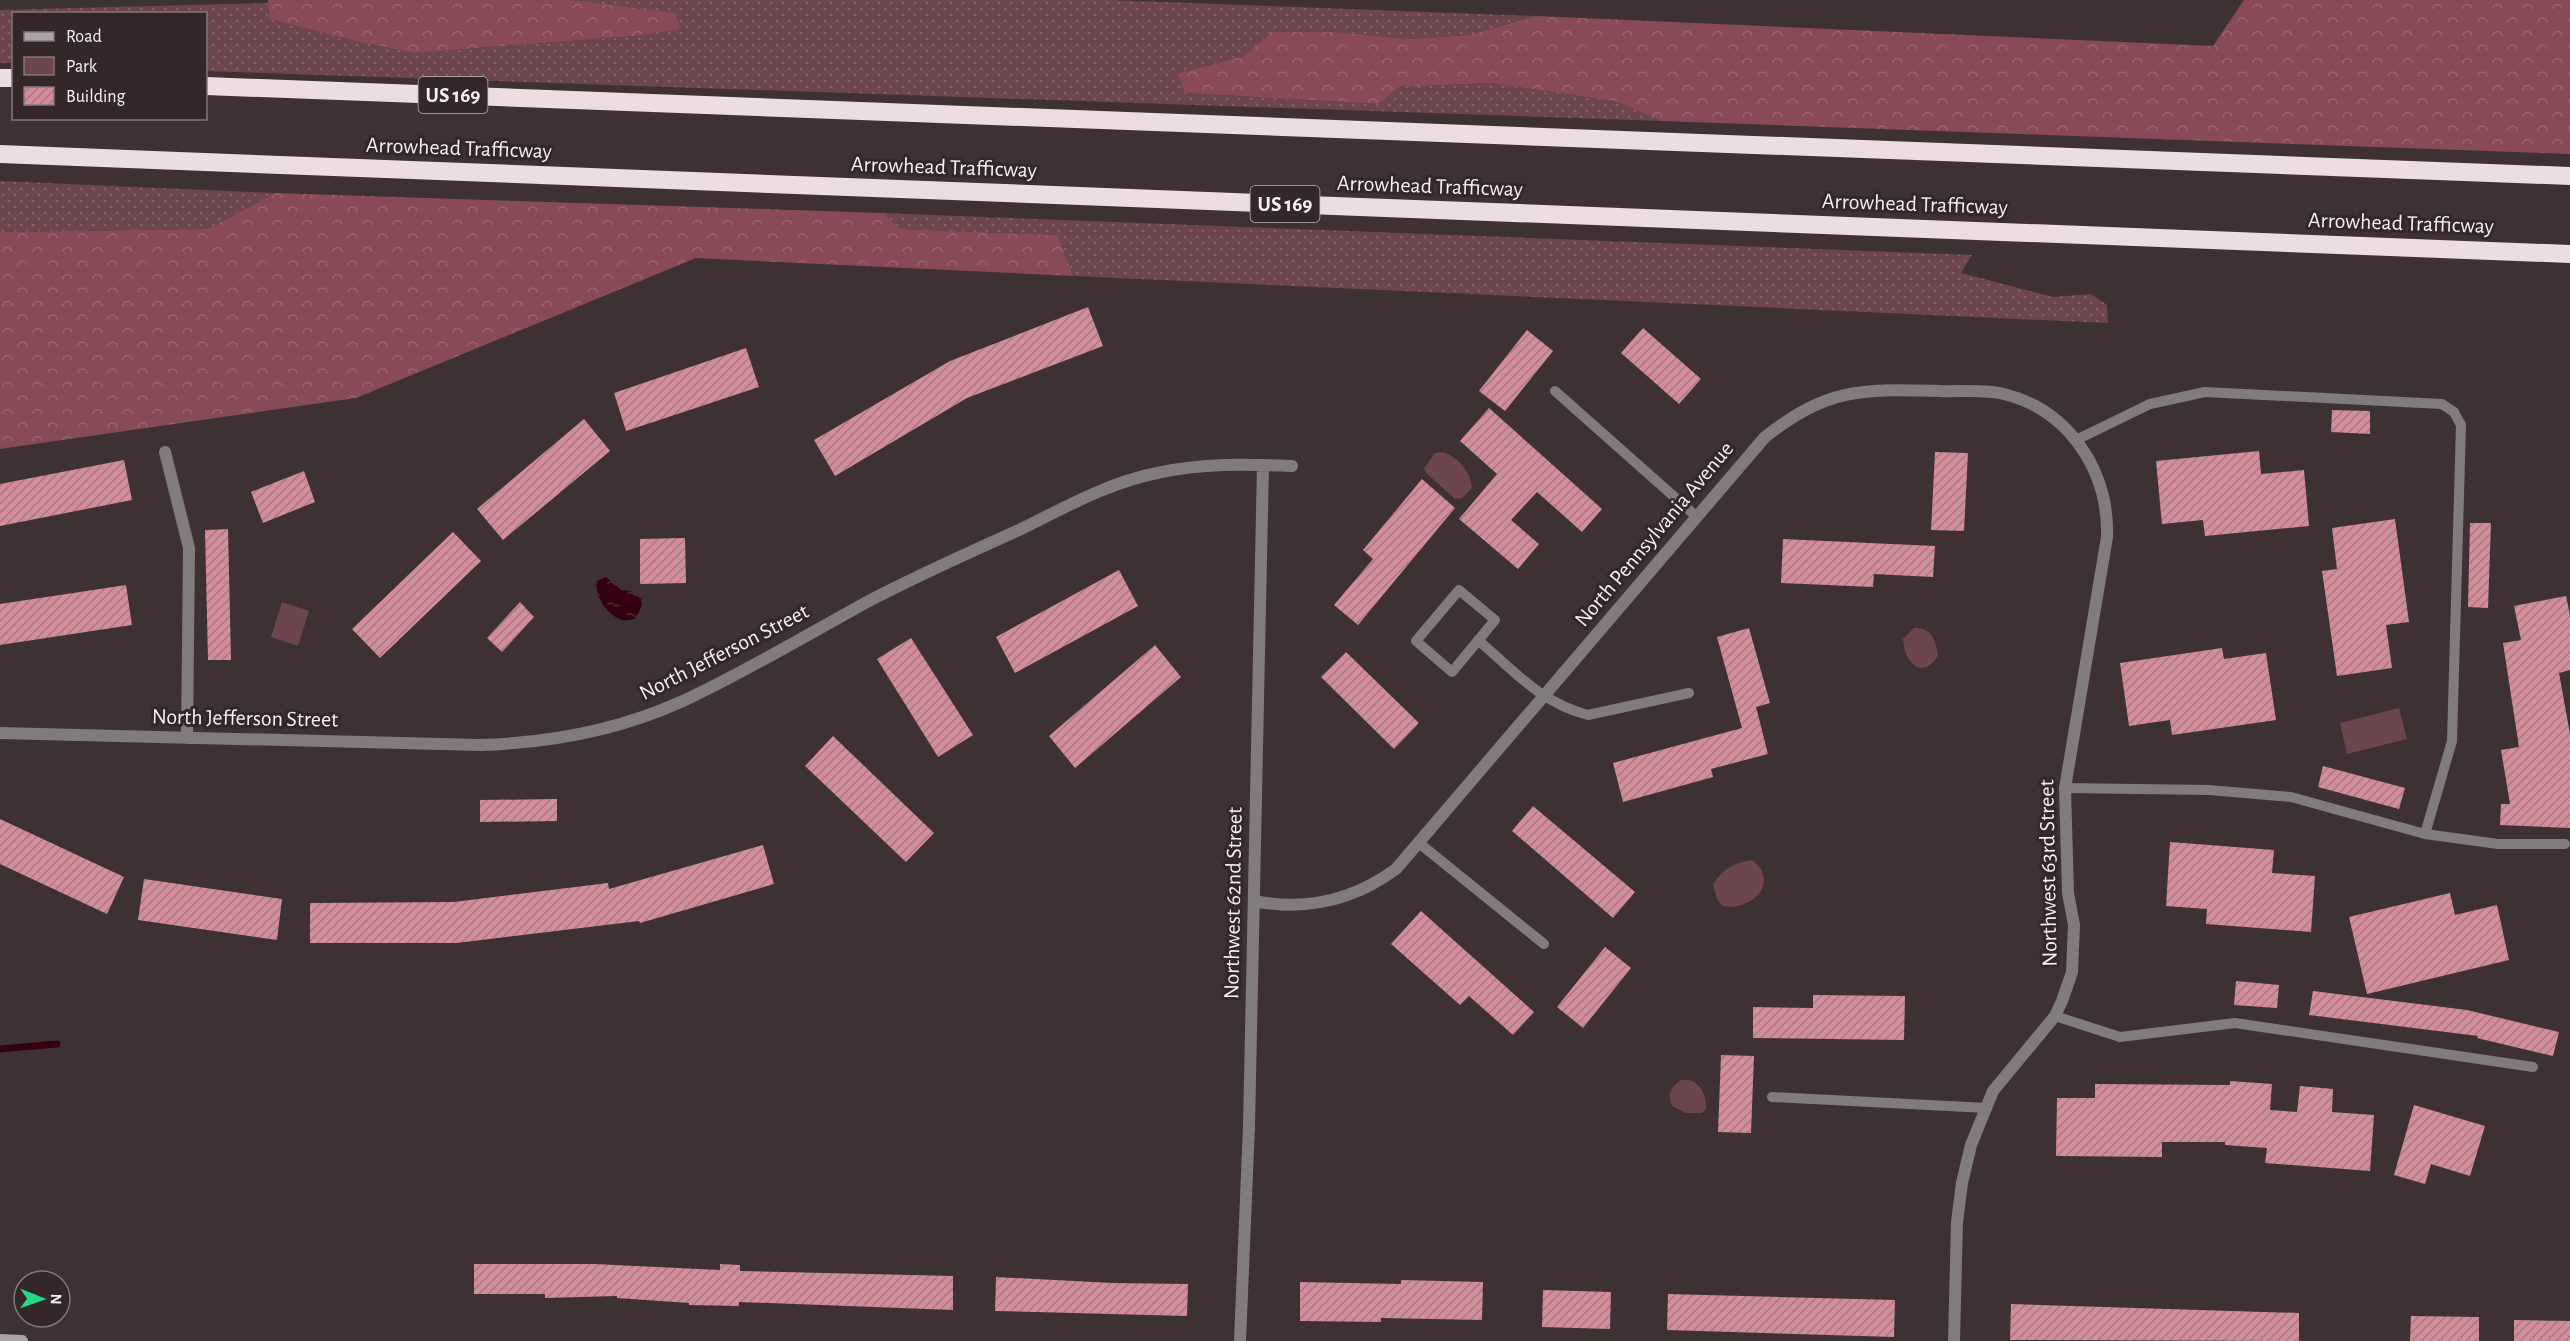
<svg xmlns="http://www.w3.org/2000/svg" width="2570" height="1341" viewBox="0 0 2570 1341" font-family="'Alegreya Sans',sans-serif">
<defs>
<pattern id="grass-dots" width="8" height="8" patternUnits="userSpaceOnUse" patternTransform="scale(1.5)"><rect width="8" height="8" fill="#6c454d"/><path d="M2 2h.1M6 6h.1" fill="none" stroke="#826067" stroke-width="1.8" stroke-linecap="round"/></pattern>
<pattern id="forest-crowns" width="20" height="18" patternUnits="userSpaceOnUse" patternTransform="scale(1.5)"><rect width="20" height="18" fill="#884a57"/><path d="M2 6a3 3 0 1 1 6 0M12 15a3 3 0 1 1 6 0" fill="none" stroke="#9a6470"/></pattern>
<pattern id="water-ripples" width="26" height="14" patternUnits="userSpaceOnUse" patternTransform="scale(1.5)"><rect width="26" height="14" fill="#340011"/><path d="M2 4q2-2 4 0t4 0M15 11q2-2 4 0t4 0" fill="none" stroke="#522634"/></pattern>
<pattern id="building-hatch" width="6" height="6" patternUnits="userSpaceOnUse" patternTransform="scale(1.5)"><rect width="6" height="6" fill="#d28d9b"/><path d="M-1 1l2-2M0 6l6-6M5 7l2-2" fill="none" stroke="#a97882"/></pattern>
</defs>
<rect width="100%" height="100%" fill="#3d3133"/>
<path fill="url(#grass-dots)" d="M569,0H1109L1536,16L1469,35L1409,39L1335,32H1271L1244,56L1178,73L1186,93L1379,104L1399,87L1492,83L1618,102L1661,121L206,71V14H14L13,63H0V10L268,3L269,19L346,39L414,53L634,36L679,28Z
M0,181L275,193L208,229L0,232Z
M883,213L1972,255L1961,273L2053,297L2091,294L2107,305L2108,323L1073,276L1058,235L901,229Z"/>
<path fill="url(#forest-crowns)" d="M268,0H569L675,13L680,29L634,36L414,53L346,39L269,19Z
M2244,0H2570V154L1661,121L1618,102L1492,83L1399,87L1379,104L1185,93L1178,73L1244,56L1271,32H1335L1409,39L1469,35L1536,16L2213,46Z
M275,193L883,213L901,229L1058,235L1073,276L696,258L356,398L0,449V232L208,229Z"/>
<path fill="#6c454d" d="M1443,452C1458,457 1471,472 1472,488L1461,499L1454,498L1426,473L1424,468L1435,453Z
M282,602L309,611L298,646L271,637Z
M1914,628C1932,627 1936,640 1938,656C1921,682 1904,661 1903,639Z
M2399,708L2407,739L2347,754L2340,723Z
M1752,860C1782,883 1750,912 1722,906L1717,899L1713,885C1721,870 1735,862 1752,860Z
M1681,1080C1698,1077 1707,1094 1706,1109L1702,1113H1686L1672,1106C1667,1094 1671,1087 1681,1080Z"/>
<path fill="url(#water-ripples)" d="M606,577L621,590L630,591L641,599L642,605L636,618C617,629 593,600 597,581Z"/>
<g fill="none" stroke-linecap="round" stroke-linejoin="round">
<path stroke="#340011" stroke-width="7" d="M0,1049L57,1044"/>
</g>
<path fill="url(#building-hatch)" d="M1088,307L1103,346L967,398L835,476L814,440L950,361Z
M1643,328L1701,379L1679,404L1621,353Z
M1527,330L1553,351L1505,411L1479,391Z
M746,348L759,387L626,431L614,393Z
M1489,408L1602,509L1582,532L1537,492L1511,520L1539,544L1518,569L1459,519L1497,474L1460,441Z
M2332,410L2370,411V434L2331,432Z
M584,419L610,451L503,540L477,509Z
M2259,451L2261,474L2304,470L2309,526L2205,536L2203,520L2162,524L2156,461Z
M1935,452L1968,453L1964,531L1931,530Z
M124,460L132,500L0,526V484Z
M304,471L315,502L263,523L251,492Z
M1422,479L1455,508L1358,625L1334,605L1373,559L1363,550Z
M2395,519L2409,622L2386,625L2392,668L2337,676L2322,571L2337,569L2332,528Z
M2470,523H2491L2488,608L2468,607Z
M228,529L231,660H208L205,530Z
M453,532L481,561L380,658L352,629Z
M685,538L686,583L640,584V539Z
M1783,539L1935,546L1933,577L1874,574L1873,587L1781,583Z
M1119,570L1138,606L1015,673L996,637Z
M126,585L132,625L0,645V604Z
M2566,596L2570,615V670L2559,673L2570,734V828L2500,825L2501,804H2510L2501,750L2519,747L2503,643L2521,640L2514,606Z
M520,602L534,617L502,652L487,638Z
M1749,628L1770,703L1756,707L1768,754L1711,769L1713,777L1623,802L1613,763L1742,728L1717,637Z
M911,638L973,735L938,757L877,659Z
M1155,645L1181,677L1075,768L1049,736Z
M2222,648L2224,659L2266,653L2276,720L2172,735L2170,720L2129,726L2120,663Z
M1346,652L1419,723L1394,749L1321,677Z
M833,736L934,833L906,862L805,766Z
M2323,766L2405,788L2399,809L2318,787Z
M557,799V821L480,822V800Z
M1533,806L1635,892L1613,918L1512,831Z
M0,819L124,877L107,914L0,864Z
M2170,842L2274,850L2272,873L2315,876L2311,932L2206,924L2207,909L2166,906Z
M763,845L774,884L640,923L639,921L457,943H310V903L454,902L608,883L609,889Z
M144,879L282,899L277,940L138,920Z
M2450,893L2455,915L2497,905L2509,960L2367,994L2349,917Z
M1421,911L1534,1012L1513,1035L1469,996L1460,1005L1391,944Z
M1605,947L1631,968L1583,1028L1557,1007Z
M2236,981L2279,985L2277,1008L2234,1005Z
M2313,991L2467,1010L2559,1032L2553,1056L2477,1038L2478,1036L2309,1015Z
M1813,995L1905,996L1904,1040L1753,1038V1007L1813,1008Z
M1721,1055L1754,1056L1751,1133L1718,1132Z
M2230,1081L2272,1084L2270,1110L2297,1112L2300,1086L2333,1089L2332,1112L2374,1115L2370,1171L2265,1163L2267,1148L2225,1145V1142H2162V1157L2056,1156L2057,1098H2095V1084L2230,1085Z
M2414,1105L2485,1126L2470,1176L2431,1164L2425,1184L2394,1175Z
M474,1264H594L720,1270V1264L740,1265V1271L953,1276V1310L739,1302V1306L689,1305V1303L617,1298V1296L545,1298V1294H474Z
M996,1277L1113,1283L1188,1284L1187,1316L995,1311Z
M1401,1280L1483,1282L1482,1320L1381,1318V1322L1300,1321V1282L1401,1284Z
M1543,1290L1611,1292L1610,1329L1542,1327Z
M1668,1294L1895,1300L1894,1337L1667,1330Z
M2011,1304L2299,1313V1341L2010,1340Z
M2411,1316L2479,1317V1341H2410Z
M2514,1320L2570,1321V1341H2514Z"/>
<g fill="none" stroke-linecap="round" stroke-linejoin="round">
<path stroke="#827b7c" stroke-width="10" d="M1555,391L1697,517
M2078,439L2150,404L2205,392L2442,404L2454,412L2461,425L2452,741L2425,834
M1459,590L1495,620L1452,672L1416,641Z
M1478,640C1514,671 1541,703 1588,715L1689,693
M2065,788L2209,790L2291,797L2425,834L2498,844H2565
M1419,843L1544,944
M2055,1016L2120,1037L2235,1023L2533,1067
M1772,1097L1987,1108"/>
<path stroke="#827b7c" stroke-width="12" d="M165,452L189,548L187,738
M0,733L480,745C550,743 619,730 683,701C745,672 807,635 867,602C916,576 968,553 1019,530C1064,508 1107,483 1157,473C1202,463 1246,464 1292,466
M1254,901C1306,911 1354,900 1396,869L1765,437C1829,387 1862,389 1940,391C1960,392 1984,389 2004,394C2069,410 2109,471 2107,537L2065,788L2068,893L2074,925L2072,972L2062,1001L2055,1016L1993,1091L1971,1145L1962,1183L1957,1222L1954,1341
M1240,1341L1249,1126L1263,465"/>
<path stroke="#ada3a4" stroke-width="12" d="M0,1340L22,1341"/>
<path stroke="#eedde0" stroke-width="18" d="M0,78H14
M206,86L2570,176
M0,154L2570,254"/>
</g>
<g text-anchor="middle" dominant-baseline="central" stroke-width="6" stroke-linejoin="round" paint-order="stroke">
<g fill="#332729" stroke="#bdb4b5" stroke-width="1.5">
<rect x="418.5" y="77" width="69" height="36" rx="4.5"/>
<rect x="1250.5" y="186" width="69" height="36" rx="4.5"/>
</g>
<g font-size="21" font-weight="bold" fill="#f8f0f1">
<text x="453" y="95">US 169</text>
<text x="1285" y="204">US 169</text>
</g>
<g font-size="22" fill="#f8f0f1" stroke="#332729">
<text transform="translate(459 148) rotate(2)">Arrowhead Trafficway</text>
<text transform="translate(944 167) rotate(2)">Arrowhead Trafficway</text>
<text transform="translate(1430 186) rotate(2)">Arrowhead Trafficway</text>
<text transform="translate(1915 204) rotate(2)">Arrowhead Trafficway</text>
<text transform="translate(2401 223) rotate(2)">Arrowhead Trafficway</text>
<text transform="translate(1654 534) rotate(-50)">North Pennsylvania Avenue</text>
<text transform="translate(724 652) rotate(-27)">North Jefferson Street</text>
<text transform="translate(245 718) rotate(1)">North Jefferson Street</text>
<text transform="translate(2048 873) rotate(-91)">Northwest 63rd Street</text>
<text transform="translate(1233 903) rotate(-89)">Northwest 62nd Street</text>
</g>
</g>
<rect x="12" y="12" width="195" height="108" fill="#332729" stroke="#827779" stroke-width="1.5"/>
<rect x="24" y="32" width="30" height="9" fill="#ada3a4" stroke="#827779" stroke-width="1.5"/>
<text x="66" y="42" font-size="18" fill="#f8f0f1">Road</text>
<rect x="24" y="57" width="30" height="18" fill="#6c454d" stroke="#827779" stroke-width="1.5"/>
<text x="66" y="72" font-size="18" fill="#f8f0f1">Park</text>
<rect x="24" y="87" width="30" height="18" fill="url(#building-hatch)" stroke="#827779" stroke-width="1.5"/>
<text x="66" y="102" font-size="18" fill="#f8f0f1">Building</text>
<g transform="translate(42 1299) rotate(91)"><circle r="28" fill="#332729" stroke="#827779" stroke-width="1.5"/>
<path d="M0-4.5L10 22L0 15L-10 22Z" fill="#25d886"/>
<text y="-9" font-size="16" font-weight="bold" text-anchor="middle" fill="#f8f0f1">N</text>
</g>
</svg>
